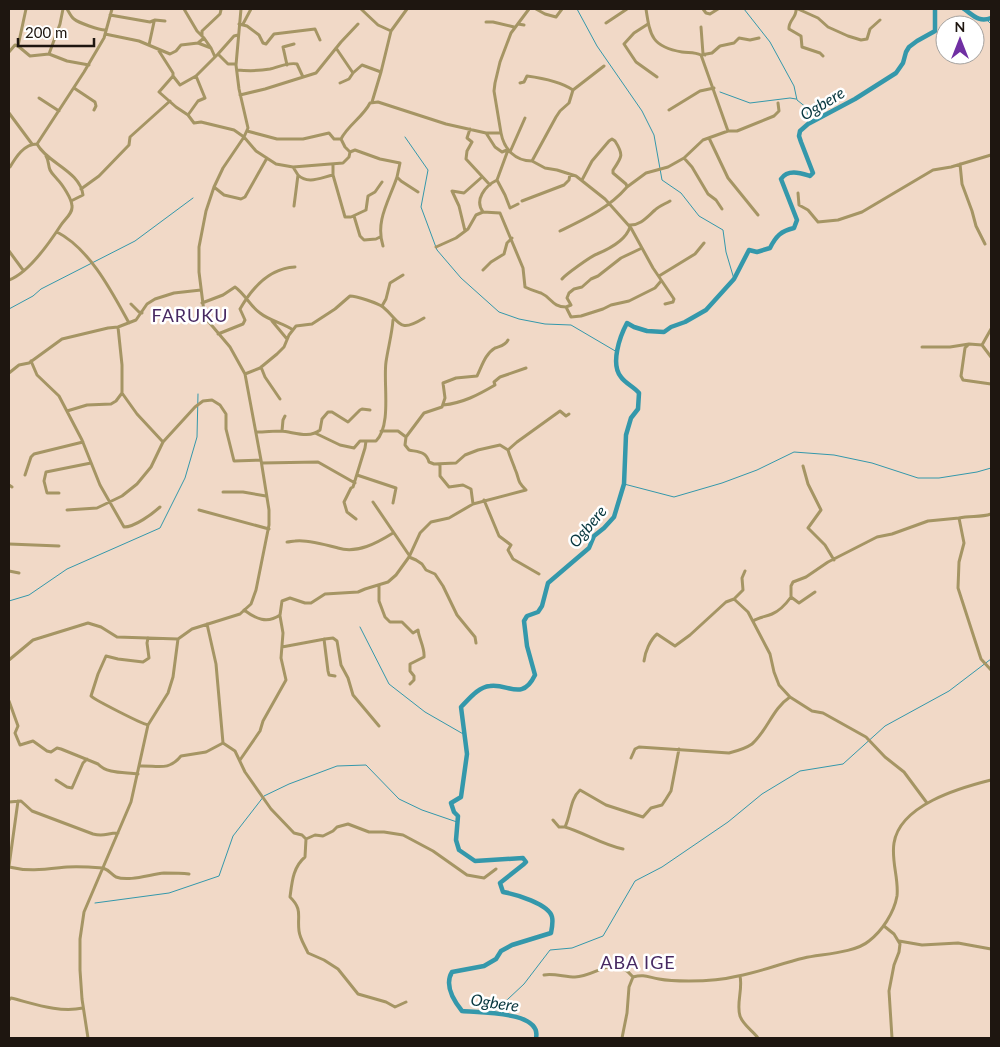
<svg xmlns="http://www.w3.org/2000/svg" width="1000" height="1047" viewBox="0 0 1000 1047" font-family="Lato,sans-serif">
<rect width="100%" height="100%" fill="#f1d9c7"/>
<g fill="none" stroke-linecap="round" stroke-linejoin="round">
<path stroke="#3498ab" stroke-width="1" d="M577,9L597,46L642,111L654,135L662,180L681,193L699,216L723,230L726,252L734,279
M744,9L770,42L794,86L797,100L807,108L808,124
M987,20L991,24
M720,92L750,103L790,98L796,99
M405,137L428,170L421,207L437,250L461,278L499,312L519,319L545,324L571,325L617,352
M9,309L33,296L41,289L135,241L193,198
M624,484L674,497L722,483L757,470L794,452L834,455L872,463L918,478H939L977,472L991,468
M9,601L29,595L67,569L160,528L185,478L197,437L198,394
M360,627L389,684L425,712L465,735
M95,903L169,893L219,876L233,836L264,796L289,784L337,766L366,765L399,799L422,810L457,822
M492,1014L524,984L550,950L572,948L603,936L635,881L662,867L728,822L762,794L800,771L843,764L885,726L949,691L991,659"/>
<path stroke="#3498ab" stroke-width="4.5" d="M964,9C973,15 979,23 991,18
M536,1038C542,1011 480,1013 462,1011C454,1001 444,985 452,972L484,966L496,959L501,951L512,945L551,933C552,928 553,921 552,917C549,904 515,894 503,892L500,883L524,864L526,862L523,858L475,861L459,850L456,840L458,816L454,812L451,803L461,797L467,754L461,707C469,699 478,687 490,686C508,683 522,702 535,675L527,646L524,621L527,616L538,612L542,606L548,583L589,548L594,536L604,528L614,517L624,484L626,435L631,418L638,409L639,393C634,387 625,383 621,377C610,364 620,336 627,323L634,327L647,331L664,332L671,327L685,322L706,310L734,279L749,250L757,252L770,248C776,236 781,231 794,228L797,220L781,179C788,169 800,173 810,176L813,173L801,142L799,136L800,131L808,124L855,99L896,73L903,63L906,52L909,47L917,41L935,31V9"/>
<path stroke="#a59564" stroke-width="3" d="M26,9L18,46L30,56L49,54L67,61L89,65
M67,9C69,12 71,17 74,19C79,23 99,30 105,30
M184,9L197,31L204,38L198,43
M361,9L378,25L391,31
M536,9L545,14L556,17L562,9
M646,9C650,36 652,47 682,52C688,53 695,52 701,55L728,131
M703,9L706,13L710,14L718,9
M796,9C797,17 788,21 789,29L801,36L802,47L820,53L823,56
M798,9L818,18L828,27L848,36L861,40L867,39L870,29L880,20
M110,15L150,22L155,20L165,21
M486,22H493L514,27
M606,23L627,9
M239,24L247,26L259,35L263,43L266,44L274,34L315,29L320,40
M243,24L251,9
M518,24L524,25
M648,24L634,33L624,44L636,62L657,77
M701,27L703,54L705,55
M105,34L139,41L170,54L176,51L181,45L198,43L211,48L215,57L218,54L228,64H236
M202,35V31L220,14L221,10L220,9
M204,38L211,48
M149,45L154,22
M336,48L353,73L362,65L381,72
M159,51L173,73V76
M9,52L15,45L18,46
M49,54L60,24L63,9
M218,54L234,36L238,35
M701,55L712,53L720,46L734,43L739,38L750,40L759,38
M287,65L283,47L294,44
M237,70C248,71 259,71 270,69C278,67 289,62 297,64L303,77
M196,76L180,85L173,76L159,92L176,107L188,115L194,123L201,122L234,130L244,137L256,151L276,164L293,167L343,163L349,157L350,152L345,147L341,139C348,125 363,117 370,103L378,102L446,124L486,133H501C504,149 515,161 532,161L556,117L560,111L569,103L573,90L604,66
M340,83L349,79L353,73
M520,83L524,82L527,76C542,78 561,82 573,90
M74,88L95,102L96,106L94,110
M240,95L265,89L316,73L341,42L358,24
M39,98L59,111
M372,102L381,72L391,31L407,9
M669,110L700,91L714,88
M9,113L32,144
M188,115L198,101L205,98L196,76L215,57
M470,129L467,138L472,142L467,151L466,159L490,185
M247,131L277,139H303L329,133L334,139H341
M486,133L495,147L502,152L507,150
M501,133L494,91L495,83L500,62L511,33L529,9
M709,138L728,178L758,215
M508,150L497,180L505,195L510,208L518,204
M350,152L355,150L380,159L400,163L397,177L401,181L418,192
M510,152L525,118
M684,158L692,167L708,194L716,200L722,209
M532,161L545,168L557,170L576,176L605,199L631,228L653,268L674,299L673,302L665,304
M960,164L962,184L972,211L976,226L985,244
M10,167C16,157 24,144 37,144
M293,167L298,175L294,206
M298,175C308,185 322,177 333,175V165
M333,175L345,217H351L366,210L368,196L375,192L382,182
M497,180C485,186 474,200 483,212L500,213L523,268L525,287C531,290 535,291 541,293C552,298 552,307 566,307L571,317L581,316L603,309L611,305L629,301L655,288L661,281
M214,187L224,195L241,199L245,197L267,158
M627,187L646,173L668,167L684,158L703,140L728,131H737L774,116L779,111L778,103
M81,189L99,176L129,145L130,137L170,101
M798,193L799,205L808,210L818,222L838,220L862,212L933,170L951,167L991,155
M71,201L83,195C80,171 47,163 37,144L84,72L104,38L112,9
M522,201L564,185L569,180L570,174
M354,216L360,236L364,240L376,239L380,237
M629,225C640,226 647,217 655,210C659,206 665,204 670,201
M465,231L459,206L452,191L464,193L482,177
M560,231C585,219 609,208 627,187L626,184L613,173V170C622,157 624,155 615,141L612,139L609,141L592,161L582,180
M57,232C90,249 112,292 129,323
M383,246C375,221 389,201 397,177
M436,247L456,238L468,229L476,215L483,212
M9,251L23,270
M483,270L491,262L504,254L507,243L512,238
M659,276L695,254L704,243
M562,279C565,275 591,256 597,254C609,249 626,240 630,227
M9,280C28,273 50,242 61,225C65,219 73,213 72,206C72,199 62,184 57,179C55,176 52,174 50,170C48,165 49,161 46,156
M202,303L223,295L235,287C245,294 250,306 260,313C270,321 283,323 293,330
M131,304L139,312L142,313
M382,306L386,299L390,283L403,275
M566,307L571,305L567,298L569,293L574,289L582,287L591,279L598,276L621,258L642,248
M272,321L287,339
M218,334L243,324L245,320L240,309C252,288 270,268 295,267
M969,344L965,348L961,376L963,380L991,384
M982,345L991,329
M922,347H950L969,344L982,345L991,357
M31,361L37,375L59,396L82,440L100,485L124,527C135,527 152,514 160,507
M261,367L265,377L280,399
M9,373L19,365L29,363L62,339L108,328L118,327L136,320L147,304L155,299L174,293L201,290
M245,374L260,368L277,354L284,347L289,335L296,326L312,324L335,309L350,296C356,296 378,303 383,307C401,322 398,334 424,318
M443,405C463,403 478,395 495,385L494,382L500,377L526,368
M67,411L87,405L111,404L116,401L122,393V365L118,327
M282,431L283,420L285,416
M257,432C265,432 273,431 281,431C294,432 309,439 320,430L322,419L328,412H332L348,422L360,410L362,409L370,410
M315,433L340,445L354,448L360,441H376C392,425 383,383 386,362C388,348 392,334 393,320
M406,437L424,413L442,407L445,398L443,383L456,378L477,376C482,366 485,354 495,348C500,346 505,346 508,340
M163,442L195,407L203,401L212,400L220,405L226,414V429L234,461L261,460
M508,450L517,442L560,411L566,416L569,414
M262,463L318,462L355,483
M438,464L440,465V476L449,487L463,485L471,489L473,504
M803,466L808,484L821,510L808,528L825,545L834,560
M25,475L31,457L34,454L83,442
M357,475L396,488L393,503
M9,485L12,487
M223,492H243L266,496
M59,493H47L44,481L46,472L91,463
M484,500L499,536L511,545L508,550L513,559L539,574
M373,502L409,555
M67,510L97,508L122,496L137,484L151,467L163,442L137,414L122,393
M199,510L269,529
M959,518C970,515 980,518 991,514
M356,519L347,512L344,502L351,488L353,487L365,448L366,441
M287,542C290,542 292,541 295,541C306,539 327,545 338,548C357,554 377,543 393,533
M9,544L59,546
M409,557L416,560L422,564L426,570L435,574L443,586L457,615L475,637L476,643
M9,571L19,573
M379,586V601L385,617L390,622H402L413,633L418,630C419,639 425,648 424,657L410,664V671L414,676V680L410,684
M791,597L799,603L815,592
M734,599L743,590L742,578L745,571
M244,610C256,619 267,624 280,615L282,601L290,598L305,603H311L325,594L358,592L365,589L388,582L396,575L409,557L420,533L431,522L449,518L473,504L526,490C516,480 520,480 515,469C513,463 510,457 508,450L500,445L478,450L465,455L456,463L434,464L429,462C426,451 418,452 409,450L405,445L406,437L398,431H381
M753,621C759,617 765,617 772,614C779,611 786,604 791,597V586L793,582L806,577L828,562L877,537L892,534L928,521L959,518L964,543L959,562L958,588L981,659L991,670
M207,624L216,664L223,743L235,751L245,772L271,809L294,833L302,835L306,839L305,857C293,867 292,882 290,897C303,910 297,915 299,931C300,939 305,946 308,953L324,960L338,969L358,994L386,1002L395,1007L406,1002
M324,639L328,671L329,675L335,676
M282,647L325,639L333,638L337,641L341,665L348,678L353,695L379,726
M9,660L33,640L88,623L101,627L117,637L178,639
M644,661C645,652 650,640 657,634L675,646L690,635L726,602L734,599L748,612L770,654L774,672L779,685L790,697L812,711L823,713L866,737L885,757L904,772L927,803
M9,701L18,726L15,733L20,745L33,741L47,751L51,752L57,748L61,749L98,764C107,774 125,772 138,774
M148,725C140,723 95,700 91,696L98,674L106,656L118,659L143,662L149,658L147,643L148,638
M631,758L635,749L639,747L729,753C737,751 745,749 752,744C767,731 773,708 790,697
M240,760L260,731L263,721L286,680L281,658L283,633L280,616
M139,766C157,765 168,772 181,756L206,752L223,743
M56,780L67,787L72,788L83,763L87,759
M9,802L21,801L32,811L93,834C105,837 106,833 118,833
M553,820L559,827H565C571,815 570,799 580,790L606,805L643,817L651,808L662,805L666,799L671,791L679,749
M565,827C585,833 603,845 623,849
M306,839L315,835L323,836L333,831L337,827L348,824L369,832H384L403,835L433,851L467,875L484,878L496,869
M9,866L18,801
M9,867C29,872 47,869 67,867C79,866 91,867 103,868C109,870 111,874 116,877C129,882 151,874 164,873C172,873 181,873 189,874
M884,926L894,934L900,944L899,952L894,965L889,991L892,1038
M899,941L922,945L958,943L991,949
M544,975C553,973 565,977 575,977C596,977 613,953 633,977
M740,976C743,989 736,1004 740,1016C743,1025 753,1031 758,1038
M9,1000L11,998C35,1004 59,1013 83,1008
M88,1038L82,999L80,970V939L84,912L131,802L148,725L168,693L173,677L178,639L192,629L240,614L251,604L256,590L269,525V510L261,460L245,374L230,347L208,321L204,312L199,272V247L206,211L214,187L223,168L244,137L248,128L239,89L236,65L241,9
M622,1038L627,1013L629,987L633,977C644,974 648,977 659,979C669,981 679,981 689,981C705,981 722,980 738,976C760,972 782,963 804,958C822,954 855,953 869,941C882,931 894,913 897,896C899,879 891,861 894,843C900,805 959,788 991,780"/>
</g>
<g text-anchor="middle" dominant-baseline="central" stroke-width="5" stroke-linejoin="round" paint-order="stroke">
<g font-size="16" font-style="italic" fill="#07363e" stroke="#fff">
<text transform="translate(822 103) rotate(-31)">Ogbere</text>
<text transform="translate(587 526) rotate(-50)">Ogbere</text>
<text transform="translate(495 1002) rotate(8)">Ogbere</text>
</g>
<g font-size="18" letter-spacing="1" fill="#472962" stroke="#fff">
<text x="190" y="315">FARUKU</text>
<text x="638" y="962">ABA IGE</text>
</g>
</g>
<rect width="1000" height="1047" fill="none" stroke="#1e1610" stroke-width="20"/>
<g transform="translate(960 40)"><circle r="24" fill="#ffffff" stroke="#a5a29f"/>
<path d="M0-4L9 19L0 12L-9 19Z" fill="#702fa3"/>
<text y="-8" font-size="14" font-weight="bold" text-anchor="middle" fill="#1e1610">N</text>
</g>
<path d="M18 38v8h76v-8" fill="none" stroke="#1e1610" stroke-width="2.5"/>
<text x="25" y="38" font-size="15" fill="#1e1610" stroke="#ffffff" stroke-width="4" paint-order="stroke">200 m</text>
</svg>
